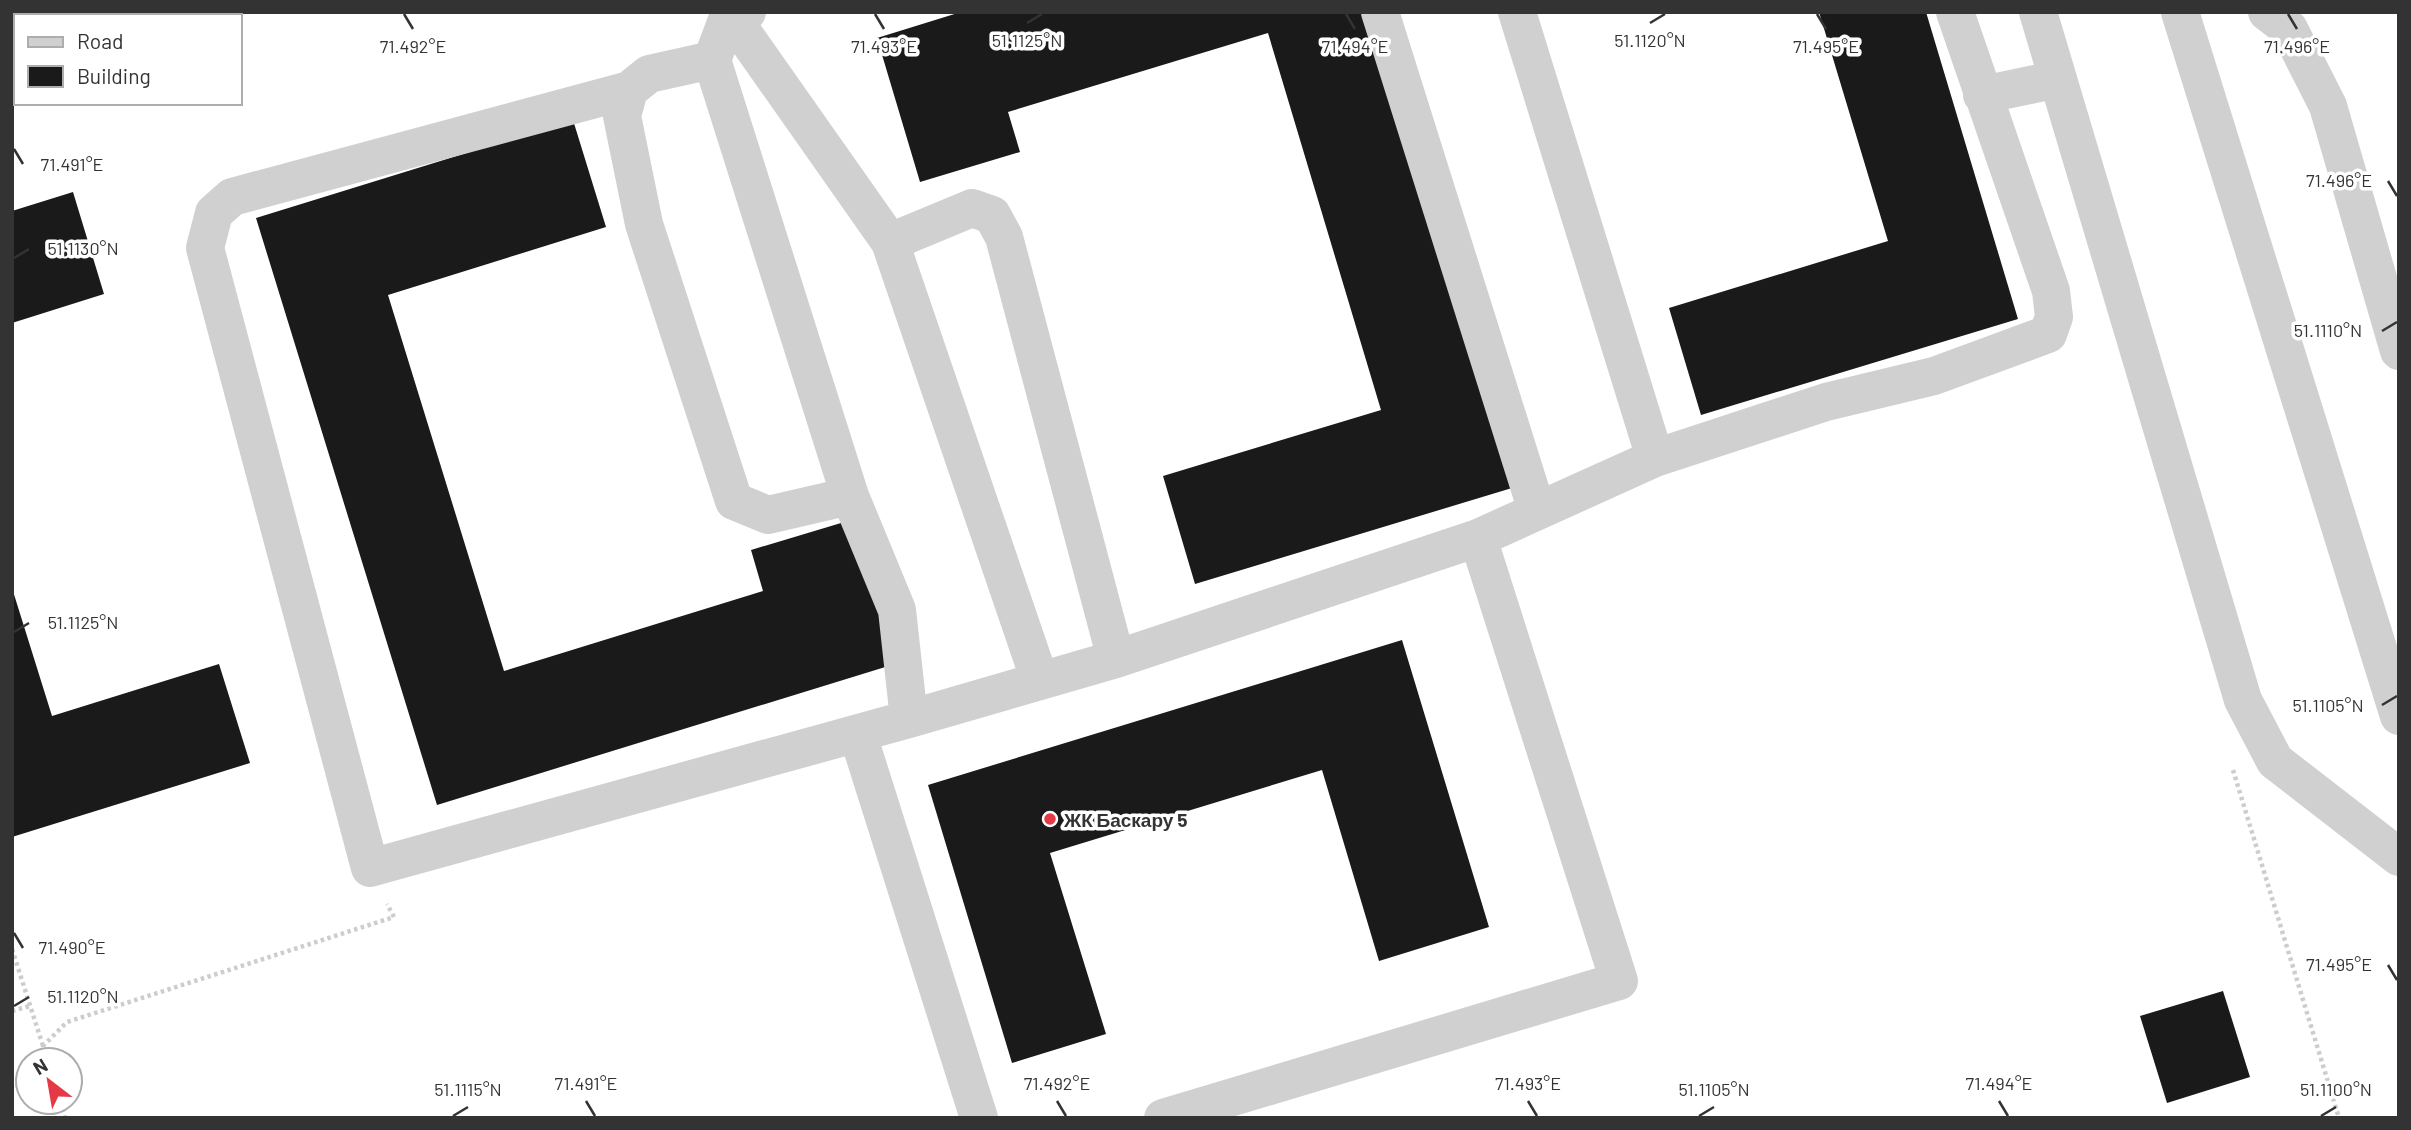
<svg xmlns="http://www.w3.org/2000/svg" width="2411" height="1130" viewBox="0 0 2411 1130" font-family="Barlow,sans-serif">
<rect width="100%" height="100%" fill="#fff"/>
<path fill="#1a1a1a" d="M961,12H1370L1512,488L1195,584L1163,476L1381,410L1268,33L1008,112L1020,152L920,182L877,38Z
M1819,12H1926L2018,319L1701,415L1669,308L1888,241Z
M573,120L606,227L388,295L504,671L763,591L751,550L851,520L895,664L437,805L256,218Z
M73,192L104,294L12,323V211Z
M12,588L52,716L219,664L250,763L12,837Z
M1402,640L1489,927L1379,961L1322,770L1050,853L1106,1034L1012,1063L928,785Z
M2223,991L2250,1077L2167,1103L2140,1016Z"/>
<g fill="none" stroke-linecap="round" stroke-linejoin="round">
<path stroke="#cdcdcd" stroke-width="4.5" stroke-dasharray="3.5 3.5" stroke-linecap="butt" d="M2233,770L2339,1118
M12,949L43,1046
M12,1011L30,1006
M47,1060L43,1046L67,1022L394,917L387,904
M60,1102L65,1118"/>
<path stroke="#d0d0d0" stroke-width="38" d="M730,12L712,60L649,74L629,90L622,116L644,224L734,501L768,515L850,496L897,610L909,719L1116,659L1478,538L1655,458L1826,402L1934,376L2048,334L2054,317L2051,291L1955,12
M747,12L731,16L890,242L1040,681
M1380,12L1537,511
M1517,12L1655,458
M2038,12L2243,700L2275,761L2399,857
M2180,12L2399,716
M2267,12L2289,29L2328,106L2399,351
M712,60L850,496
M629,90L232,197L214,213L205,248L370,868L909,719
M1982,95L2058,79
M890,242L972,208L992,215L1004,237L1116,659
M858,735L979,1118
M1163,1118L1619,981L1478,538"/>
</g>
<path fill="none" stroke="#333" stroke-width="2.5" d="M404,14L413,29M875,14L884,29M1346,14L1355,29M1817,14L1826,29M2288,14L2297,29M1027,23L1042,14M1650,23L1665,14M14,149L23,164M2388,181L2397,196M14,258L29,249M2382,331L2397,322M14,632L29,623M2382,705L2397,696M14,933L23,948M2388,965L2397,980M14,1006L29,997M586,1101L595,1116M1057,1101L1066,1116M1528,1101L1537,1116M1999,1101L2008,1116M453,1116L468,1107M1699,1116L1714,1107M2321,1116L2336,1107"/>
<circle fill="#e63946" stroke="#fff" stroke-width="2.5" cx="1050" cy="819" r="7"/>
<g text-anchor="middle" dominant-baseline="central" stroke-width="7" stroke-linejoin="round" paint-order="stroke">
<g font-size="19" font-weight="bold" fill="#333" stroke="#fff" text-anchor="start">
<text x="1064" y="819">ЖК Баскару 5</text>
</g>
</g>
<g font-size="18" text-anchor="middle" fill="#333" stroke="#fff" stroke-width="7" stroke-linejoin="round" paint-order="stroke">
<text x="1027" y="47">51.1125°N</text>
<text x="1650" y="47">51.1120°N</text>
<text x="1355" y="53">71.494°E</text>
<text x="2297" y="53">71.496°E</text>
<text x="413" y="53">71.492°E</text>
<text x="884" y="53">71.493°E</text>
<text x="1826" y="53">71.495°E</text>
<text x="72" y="171">71.491°E</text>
<text x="2339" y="187">71.496°E</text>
<text x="83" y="255">51.1130°N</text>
<text x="2328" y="337">51.1110°N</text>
<text x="83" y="629">51.1125°N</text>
<text x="2328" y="712">51.1105°N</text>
<text x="72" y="954">71.490°E</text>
<text x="2339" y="971">71.495°E</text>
<text x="83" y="1003">51.1120°N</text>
<text x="586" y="1090">71.491°E</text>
<text x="1057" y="1090">71.492°E</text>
<text x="1528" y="1090">71.493°E</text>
<text x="1999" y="1090">71.494°E</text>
<text x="468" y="1096">51.1115°N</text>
<text x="1714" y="1096">51.1105°N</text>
<text x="2336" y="1096">51.1100°N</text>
</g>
<rect width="2411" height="1130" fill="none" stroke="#333333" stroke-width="28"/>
<rect x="14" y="14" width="228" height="91" fill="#ffffff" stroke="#adadad" stroke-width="2"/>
<rect x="28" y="37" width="35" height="10" fill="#d0d0d0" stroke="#adadad" stroke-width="2"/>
<text x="77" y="49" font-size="21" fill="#333333">Road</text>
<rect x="28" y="66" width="35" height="21" fill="#1a1a1a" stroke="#adadad" stroke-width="2"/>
<text x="77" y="84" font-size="21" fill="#333333">Building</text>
<g transform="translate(49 1081) rotate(329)"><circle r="33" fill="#ffffff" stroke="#adadad" stroke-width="2"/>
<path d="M0-5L12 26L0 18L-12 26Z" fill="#e63946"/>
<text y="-10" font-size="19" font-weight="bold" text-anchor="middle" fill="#333333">N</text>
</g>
</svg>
